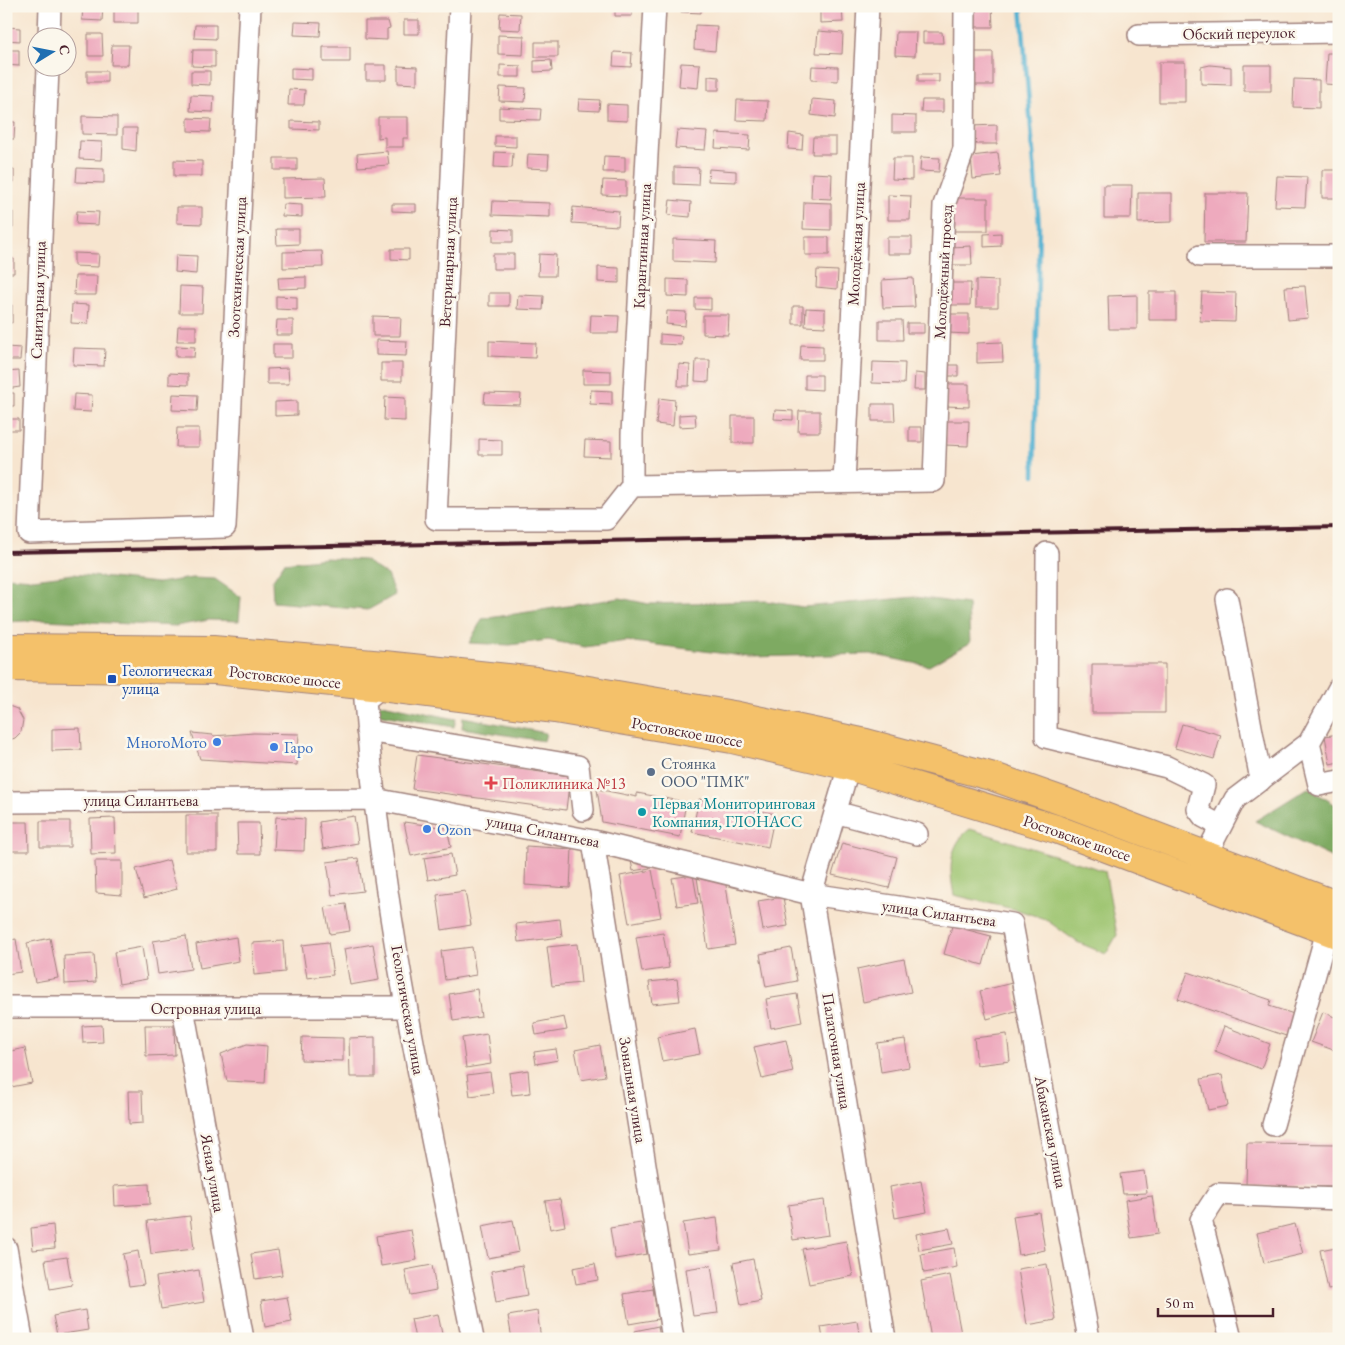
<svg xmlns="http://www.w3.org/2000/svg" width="1345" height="1345" viewBox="0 0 1345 1345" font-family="'EB Garamond',serif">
<rect width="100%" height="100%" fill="#fbf7ec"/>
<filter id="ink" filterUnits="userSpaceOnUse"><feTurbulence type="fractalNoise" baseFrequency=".02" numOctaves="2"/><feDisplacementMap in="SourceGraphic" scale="10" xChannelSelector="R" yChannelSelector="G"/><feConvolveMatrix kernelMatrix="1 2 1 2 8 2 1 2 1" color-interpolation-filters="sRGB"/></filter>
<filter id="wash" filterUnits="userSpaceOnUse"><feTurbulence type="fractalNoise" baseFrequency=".0096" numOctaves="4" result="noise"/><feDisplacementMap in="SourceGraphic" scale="20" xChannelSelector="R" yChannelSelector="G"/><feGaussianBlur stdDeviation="1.12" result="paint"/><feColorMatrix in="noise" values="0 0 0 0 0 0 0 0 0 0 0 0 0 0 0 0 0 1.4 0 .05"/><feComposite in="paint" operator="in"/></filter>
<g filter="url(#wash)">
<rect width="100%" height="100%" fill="#f7e5cf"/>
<path fill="#9dc46f" stroke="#74724d" d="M970,829L1105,871L1117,935L1106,954L1077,942L1045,919L1018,910L954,895C949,871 948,845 970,829Z"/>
<path fill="#7eaa62" stroke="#646446" d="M326,558L364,560L387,575L395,595L368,610L273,602L272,581L284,563Z
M73,574L158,583L192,578L215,579L241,597L239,621L209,620L176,626L43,620L6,622V577L33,579Z
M915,597L968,604L970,643L929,666L870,654L750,657L626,641L585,647L548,640L510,645L469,643L482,619L620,598L649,604L766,601L803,607Z
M377,703L456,719L454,727L376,714Z
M463,717L546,733L544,741L462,728Z
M1308,788L1339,807V861L1255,821Z"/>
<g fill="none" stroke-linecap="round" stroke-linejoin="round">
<path stroke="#53b1d1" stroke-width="4.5" d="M1021,6L1039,225L1034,475"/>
</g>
<g id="blocks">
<path fill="#eeaabe" d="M83,6H103L102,21L82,20Z
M114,6H138V23H114Z
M396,6H418L417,12H396Z
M615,6H632V16H615Z
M681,6H701V13L681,12Z
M713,6H732V9H713Z
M820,6H842L843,22L820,23Z
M970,6H992L993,27H971Z
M500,13L521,14L520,30L499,29Z
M404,20H419V34H404Z
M365,21H388L390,28L387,29V40L365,39Z
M295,22L321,23L320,36L294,35Z
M195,25H216V39L194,38Z
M695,25L717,26L715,51L694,49Z
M6,27L20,28V41L6,40Z
M818,31L843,33L842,54L816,53Z
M896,32H916L915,56L895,55Z
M923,32H942L943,43H923Z
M88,34H102L103,56H88Z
M498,35L524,36L523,55L498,54Z
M535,42H558V57H535Z
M112,45H129L128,65H111Z
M323,47H350V62H323Z
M6,50H19V66L6,65Z
M193,50H215V67L192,66Z
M614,52L632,53L631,67L613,66Z
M970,52H993V85H970Z
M1327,53H1339V85L1325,84Z
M551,60L552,71L534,72V61Z
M1159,62H1185V102H1159Z
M681,63L700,64L698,88L679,86Z
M366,65H386V80H366Z
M500,65L520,66V77H500Z
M1210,65L1231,67V85L1201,84V67Z
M1244,65H1271V91H1244Z
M398,66L417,67V84L398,83Z
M812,66L838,67V81L811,80Z
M291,68L312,69V80L291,79Z
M87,71H107V82H87Z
M191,71H210V85L191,84Z
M918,74H939V82H918Z
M708,76L719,77V90H708Z
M1294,79L1319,80V108L1293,107Z
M500,87L526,88L525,102L499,101Z
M289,89L305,90L304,105H288Z
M191,95L214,96L213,112L190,111Z
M579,99L600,100L599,111L578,110Z
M812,99L836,101L835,118L811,115Z
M737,100L768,101L767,121L736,120Z
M922,100H943V112H921Z
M607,104L627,105V121L607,120Z
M499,107L541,109L540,120L499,119Z
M892,115L916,116V132H892Z
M82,116L117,117V135L82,134Z
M378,117H408V138H403V147H385V137L378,138Z
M188,118L211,119L210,132L188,131Z
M291,121L319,122V130L291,129Z
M6,122H15L14,139H6Z
M997,125V144H971V126Z
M123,128H137L136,151L123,149Z
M677,130L707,132L705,150L675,148Z
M716,133L750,135L749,150L715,148Z
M789,133L803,135L802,150L788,149Z
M495,136H516V147L495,146Z
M813,137H836V154H812Z
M80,141L102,142L101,160L79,159Z
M387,151L389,165L358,167L357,154Z
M495,152L513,153L512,168L494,167Z
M998,153L1001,176L973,179L971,156Z
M528,154L549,155L548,169L527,168Z
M604,156L625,157V172H603Z
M921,157L940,158L939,172L920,171Z
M274,158H297V170H274Z
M893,158H912V180L892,179Z
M174,160L202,161V176H174Z
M674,167L699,168L698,185L674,184Z
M77,168L104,169V183L76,182Z
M709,169L736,171V182L708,181Z
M6,170H14V182H6Z
M1322,170H1339V198H1322Z
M812,173L832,174L831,199L811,198Z
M1277,176L1307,177L1305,207L1275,206Z
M325,178L326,197L283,198V179Z
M603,180L626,181V196L602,195Z
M1104,185H1132L1131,218H1104Z
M1138,193H1172V222L1138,223Z
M1205,193H1248L1246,242H1204Z
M888,195L911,196L910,220H888Z
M953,198H988V231H953Z
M670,200L691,202L690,217L668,215Z
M493,201L550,203V217L492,215Z
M804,202L831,203V230L803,229Z
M283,204L302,205V217L282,216Z
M392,204H416V212L392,211Z
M177,207H202V224L177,223Z
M573,207L619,211L618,226L572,223Z
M77,211L99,212L98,225L76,224Z
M6,212H13V228H6Z
M276,229H299V244L277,245Z
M493,229L513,230V242H493Z
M1001,233V246L984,247V234Z
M805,237H829V255H805Z
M887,237H912V254H887Z
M673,239L716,241L715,263L673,261Z
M971,246L972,265H951L950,247Z
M391,249H409V260L391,259Z
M322,251L323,267L283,268V252Z
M74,253L99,254L98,267L74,266Z
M493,254H514V269H493Z
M539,254L556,255L555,276H538Z
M176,255L197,256L196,274L175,272Z
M6,258L14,259V273H6Z
M598,267L619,268V283L598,282Z
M817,270L838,271L837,289L816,287Z
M75,276H97L96,295H74Z
M306,277V288L279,289L278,278Z
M913,278L915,307L883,308L882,280Z
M667,279L688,280V297L667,296Z
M976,280L998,281V307H976Z
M951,283H971L970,305H950Z
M180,286L203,287L202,313H179Z
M1305,286L1308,318L1288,320L1285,287Z
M1149,292H1176V320H1149Z
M1202,292L1236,293L1235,322L1200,321Z
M489,293H509V306H489Z
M518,295L544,296L543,310L517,309Z
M1137,295V329H1109L1108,296Z
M276,296L297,297V310L276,309Z
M695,298H711V310L695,309Z
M72,304L89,305L88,324L71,323Z
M6,305H12V323L6,322Z
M793,306H803V324H793Z
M806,308L825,309V327L805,326Z
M667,311L686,312L685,326L666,324Z
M948,314H969V334L948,333Z
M591,315L619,316L618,333H590Z
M703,315H729L728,335L703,334Z
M373,316L401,317L400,336H373Z
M277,320H293V335H276Z
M879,320H902L903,340H879Z
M907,323H924V333H907Z
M178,326H196V341H177Z
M660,334L682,336L681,345L660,344Z
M376,340L407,341L406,356L376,355Z
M489,341L536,343L535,358L489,356Z
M1002,342L1003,362L977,363V343Z
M273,344H292V358H273Z
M801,345L823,346V360H800Z
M176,346L195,347L194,357H176Z
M6,347L21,348L20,360H6Z
M74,348L105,349L104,366L73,365Z
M696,360H710L709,382L695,381Z
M873,362L905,363L904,384L872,383Z
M381,363H402V381H381Z
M679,364L690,365L689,386H678Z
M943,365H958V376H943Z
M288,368L289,384H267V369Z
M583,370L611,371V384H583Z
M19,371L20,387L6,389V372Z
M169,373L188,374V385L169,384Z
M915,373L925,374V390H914Z
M805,375H822V390L805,389Z
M946,384H969V407L946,406Z
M591,390L612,391V405L590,404Z
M6,393H14V406H6Z
M485,393L521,394L520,405L484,404Z
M74,394L92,395L91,412L73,411Z
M173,394L198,395L197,411L172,410Z
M385,397L405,398V421L384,420Z
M659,398L675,400L673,426L656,424Z
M297,401V415L275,416V402Z
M872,404H894L895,421H872Z
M775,410L793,411V420L774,419Z
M799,411H820V432H798Z
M695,414L696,426L679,427V415Z
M732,416H754V443H732Z
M6,419H19V430H6Z
M945,421H969L968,446L945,445Z
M909,427H922V442H909Z
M177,428H199V447H176Z
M479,439L502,440V455H479Z
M585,440L611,441V457L584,456Z
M1092,664H1165V713H1092Z
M6,705L17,709L23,720L21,732L15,738L6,741Z
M1182,724L1221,735L1214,759L1175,748Z
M80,728L81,750L52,751V729Z
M192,733L213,735V736L254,733L299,734L297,765L200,759Z
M1339,734V762L1330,764L1325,736Z
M417,755L570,776L566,810L412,789Z
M597,789L637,797V793L686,802L680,837L602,822Z
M699,799L775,814L768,847L692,832Z
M186,815H217V852H186Z
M354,816L358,843L323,849L319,822Z
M276,817L305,819L304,851L274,850Z
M115,818L116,853L91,854L90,819Z
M40,821H70V847H40Z
M6,822H28L29,851H6Z
M404,822L447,828L451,847L411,856Z
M237,823H259L260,854H238Z
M842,843L897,857L889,888L832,875Z
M526,846L572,849L570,888L525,885Z
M629,851L648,856L650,868L633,871Z
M451,854L455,875L428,880L424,858Z
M358,858L363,891L332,895L327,862Z
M169,860L177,889L144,898L136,869Z
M95,861H122V895L96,893Z
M652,870L661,917L629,923L620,876Z
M696,871L725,879L735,945L708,949Z
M693,875L698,903L677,906L672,878Z
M465,891L471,925L442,930L437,895Z
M783,897L788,926L763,930L758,901Z
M346,904L350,931L330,934L325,907Z
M560,919L562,937L518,942L516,924Z
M952,926L991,936L983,965L944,954Z
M663,933L669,968L642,972L636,937Z
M186,936L191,969L158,974L153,941Z
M236,937L239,961L200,968L196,944Z
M50,938L58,978L35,982L27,943Z
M16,939L21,972L6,974V941Z
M283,941L285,972L254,975L252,943Z
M328,942L333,975L307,978L302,945Z
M373,944L379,980L350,985L344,949Z
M577,944L581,983L552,986L547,947Z
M142,947L147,979L119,984L114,952Z
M472,947L476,975L445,980L441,951Z
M791,948L797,981L766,987L760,954Z
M94,954L96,982L65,984L64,956Z
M904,959L911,992L863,1002L857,969Z
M1188,972L1271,1000L1269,1006L1297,1015L1289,1037L1178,999Z
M677,979L680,1001L652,1004L649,982Z
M1012,983L1019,1010L987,1019L980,991Z
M477,989L481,1017L453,1021L449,994Z
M797,994L802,1022L771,1028L766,999Z
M1323,1012L1339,1019V1052L1311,1042Z
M564,1017L567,1030L536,1035L534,1023Z
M102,1025L103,1042L83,1043L82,1026Z
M145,1025H174L175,1055L146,1056Z
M1224,1026L1270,1044L1261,1069L1215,1051Z
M695,1029L700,1054L662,1061L657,1037Z
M487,1034L491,1064L466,1068L462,1038Z
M1007,1034L1010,1061L977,1065L974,1038Z
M302,1037L343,1038V1061L301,1060Z
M375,1037V1077H350L349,1038Z
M905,1039L909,1067L881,1072L877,1043Z
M786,1040L793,1072L762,1079L754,1047Z
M247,1044L267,1046L265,1083L227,1081L221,1054Z
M600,1045L605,1076L581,1080L575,1050Z
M25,1048L32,1083L6,1088V1052Z
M556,1049L558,1060L536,1064L534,1052Z
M528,1070L530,1093L512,1095L509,1073Z
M490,1072L493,1093L470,1096L467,1075Z
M1222,1075L1228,1106L1208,1110L1201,1079Z
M128,1091H142L143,1123L129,1124Z
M1247,1143L1339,1144V1187L1246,1186Z
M1144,1171L1147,1193L1123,1194L1120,1174Z
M921,1181L927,1212L895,1218L890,1187Z
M149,1184L150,1204L115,1206L114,1186Z
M1152,1196L1158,1234L1131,1238L1125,1200Z
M560,1199L565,1226L550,1229L545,1201Z
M824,1200L829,1235L793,1240L788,1205Z
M1039,1212L1045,1250L1019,1255L1013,1216Z
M190,1216L194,1249L151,1254L147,1221Z
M717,1218L721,1250L688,1254L683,1223Z
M513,1220L519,1252L488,1258L482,1226Z
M641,1223L647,1254L615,1259L610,1228Z
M1295,1224L1303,1254L1264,1263L1257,1233Z
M53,1225L55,1248L33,1250L31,1228Z
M949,1228L953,1244L919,1250L916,1234Z
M411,1230L417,1260L381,1266L376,1236Z
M846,1241L853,1276L809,1284L802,1249Z
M1336,1247L1339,1262V1288L1328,1290L1320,1250Z
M954,1248L957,1267L924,1273L921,1254Z
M278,1250L282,1275L255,1279L251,1254Z
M138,1251L144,1284L129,1286L123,1254Z
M67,1257L72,1285L50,1289L45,1260Z
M753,1259L761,1301L741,1305L733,1263Z
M595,1264L598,1280L576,1284L573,1268Z
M1047,1264L1056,1320L1027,1325L1018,1269Z
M432,1265L436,1290L410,1295L405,1270Z
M522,1265L527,1296L496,1302L491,1271Z
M711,1265L718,1313L693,1316L686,1269Z
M199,1270L204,1302L161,1309L156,1277Z
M950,1275L962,1339H931L921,1281Z
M653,1289L658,1319L629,1324L624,1294Z
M287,1297L292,1322L265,1327L261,1301Z
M85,1310L88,1330L57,1335L53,1316Z
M537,1311L541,1339H512L508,1316Z
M438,1314L443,1339H415L411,1319Z
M857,1321L860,1339H823L821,1327Z
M658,1326L660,1339H636L635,1331Z
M320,1334L321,1339H297V1338Z
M794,1334L795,1339H771V1338Z"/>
</g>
</g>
<g filter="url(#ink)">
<use href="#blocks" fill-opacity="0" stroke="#a0827d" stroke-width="1"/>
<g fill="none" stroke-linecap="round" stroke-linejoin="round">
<g stroke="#a0827d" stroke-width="24">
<path id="minor" d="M460,6L436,519H606L632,486L934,481L944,205L964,149L965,6
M1139,35L1339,32
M49,38L50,6
M48,68L29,533L225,527L250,6
M1200,256H1339
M844,482L868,6
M632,486V434L655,6
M1047,553L1046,737L1167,767L1204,785L1198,809L1204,817L1221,826
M1227,599L1261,780
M381,687L365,700C381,915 430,1127 473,1339
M1339,688L1309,743L1319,785L1339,781
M367,731L578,766L583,810
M849,766L811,894L885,1339
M6,802L374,799L593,841L811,894L1012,924L1089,1339
M835,812L917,834
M593,841L673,1339
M1206,855L1235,799L1309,743
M6,1007H406
M183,1008L243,1339
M1273,1125L1327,931
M6,1248L22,1339
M1231,1339L1201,1220L1218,1194L1339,1199"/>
</g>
<g stroke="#a0827d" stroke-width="30">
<path id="highway" d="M13,648L213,650L384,665L536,681L733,715L866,743L994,777L1068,803L1339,906
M6,667L215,670L381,687L555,709L732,739L849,766L1056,829L1339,935"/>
</g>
<use href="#minor" stroke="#fff" stroke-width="21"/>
<use href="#highway" stroke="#f4c16a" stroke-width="28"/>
<path stroke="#4a1f2b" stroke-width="4" d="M6,552L1339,527"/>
</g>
</g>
<rect fill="#1a4fb4" stroke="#fbf7ec" stroke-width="2" x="107" y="674" width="10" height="10" rx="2.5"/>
<g fill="#3f7fe0" stroke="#fbf7ec" stroke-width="2">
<circle cx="217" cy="742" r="5"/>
<circle cx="274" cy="747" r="5"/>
<circle cx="427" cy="829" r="5"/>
</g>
<circle fill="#5c6f8a" stroke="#fbf7ec" stroke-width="2" cx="651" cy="772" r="5"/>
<path fill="#e0444e" stroke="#fbf7ec" stroke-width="2" d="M488.5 775.5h5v5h5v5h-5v5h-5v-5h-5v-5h5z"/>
<circle fill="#0f9aa8" stroke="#fbf7ec" stroke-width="2" cx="642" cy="812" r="5"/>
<g text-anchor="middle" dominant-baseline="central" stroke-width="5" stroke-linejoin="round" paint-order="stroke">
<g font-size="16" fill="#4a1f2b" stroke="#fbf7ec">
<text transform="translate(1239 33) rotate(-1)">Обский переулок</text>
<text transform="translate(856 244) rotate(-87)">Молодёжная улица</text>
<text transform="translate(642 246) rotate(-87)">Карантинная улица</text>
<text transform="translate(448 262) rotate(-87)">Ветеринарная улица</text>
<text transform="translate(237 267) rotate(-87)">Зоотехническая улица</text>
<text transform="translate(943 272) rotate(-87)">Молодёжный проезд</text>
<text transform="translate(38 300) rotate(-88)">Санитарная улица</text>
<text transform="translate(285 677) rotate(6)">Ростовское шоссе</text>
<text transform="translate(687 732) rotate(10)">Ростовское шоссе</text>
<text x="141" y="800">улица Силантьева</text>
<text transform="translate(543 831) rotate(11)">улица Силантьева</text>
<text transform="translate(1077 838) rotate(19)">Ростовское шоссе</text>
<text transform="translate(939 913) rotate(8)">улица Силантьева</text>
<text x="206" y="1008">Островная улица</text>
<text transform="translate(408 1010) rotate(80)">Геологическая улица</text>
<text transform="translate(837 1051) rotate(81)">Палаточная улица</text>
<text transform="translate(633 1090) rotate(81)">Зональная улица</text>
<text transform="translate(1051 1132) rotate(79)">Абаканская улица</text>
<text transform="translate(213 1173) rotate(80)">Ясная улица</text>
</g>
<g font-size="16" fill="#164399" stroke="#fbf7ec" text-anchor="start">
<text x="122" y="670">Геологическая<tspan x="122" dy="18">улица</tspan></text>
</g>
<g font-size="16" fill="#366cbe" stroke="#fbf7ec" text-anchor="start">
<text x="207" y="742" text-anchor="end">МногоМото</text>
<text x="284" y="747">Гаро</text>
<text x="437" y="829">Ozon</text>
</g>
<g font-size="16" fill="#4e5e75" stroke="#fbf7ec" text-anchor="start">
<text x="661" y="763">Стоянка<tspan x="661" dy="18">ООО "ПМК"</tspan></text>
</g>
<g font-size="16" fill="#be3a42" stroke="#fbf7ec" text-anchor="start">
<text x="502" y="783">Поликлиника №13</text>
</g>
<g font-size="16" fill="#0d838f" stroke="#fbf7ec" text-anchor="start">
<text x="652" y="803">Первая Мониторинговая<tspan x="652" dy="18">Компания, ГЛОНАСС</tspan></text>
</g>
</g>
<rect width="1345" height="1345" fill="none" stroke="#fbf7ec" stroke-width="25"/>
<g transform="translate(52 52) rotate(80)"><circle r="24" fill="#fbf7ec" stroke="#b4a19f"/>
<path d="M0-4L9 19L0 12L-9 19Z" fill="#1f6fb2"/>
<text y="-8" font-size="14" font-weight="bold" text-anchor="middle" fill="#4a1f2b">С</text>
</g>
<path d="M1158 1308v8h115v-8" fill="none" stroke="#4a1f2b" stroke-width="2.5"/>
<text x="1165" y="1308" font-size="15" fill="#4a1f2b" stroke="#fbf7ec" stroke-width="4" paint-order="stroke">50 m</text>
</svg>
